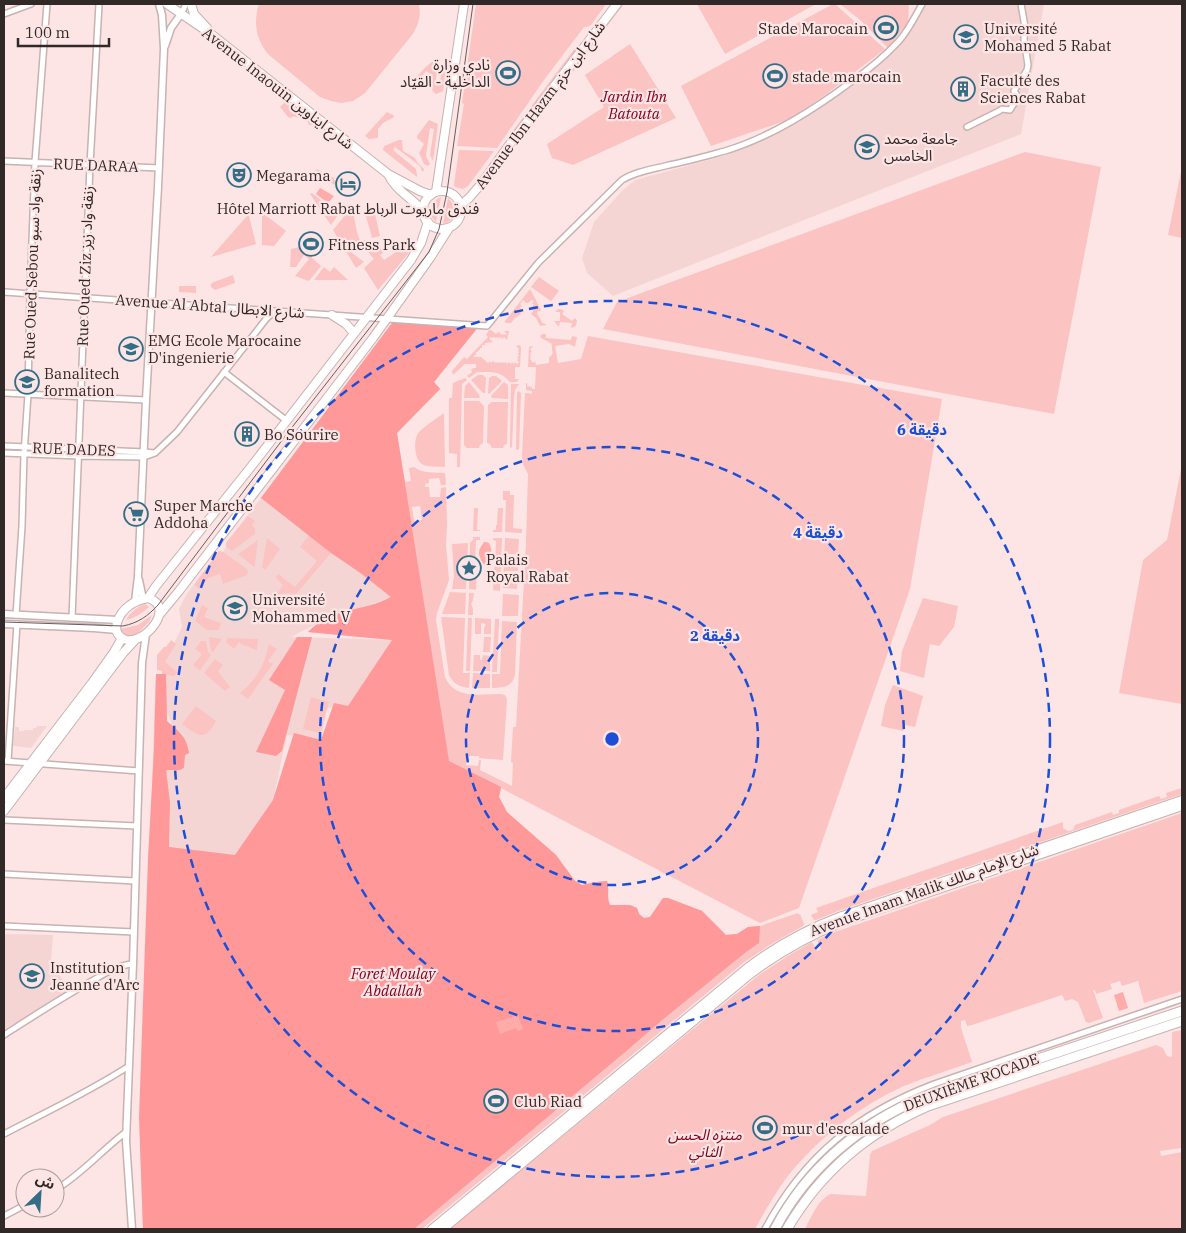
<svg xmlns="http://www.w3.org/2000/svg" width="1186" height="1233" viewBox="0 0 1186 1233" font-family="'IBM Plex Serif','Noto Sans Arabic',serif">
<rect width="100%" height="100%" fill="#fce5e4"/>
<path fill="#f5d5d4" d="M925,4H1044L1021,134L613,296L587,273L582,258L594,222L621,192L635,180L727,155L756,144L803,119L856,84L913,28Z
M261,498L392,597L316,624L291,637L392,640L348,706L327,708L321,740L287,735L273,800L235,855L169,848L167,758L184,735L173,727L167,712L162,674L165,662L182,627L179,609L186,595L219,551L223,552L226,547V543Z
M37,726H47L31,748L13,746L15,727H19V731H24L25,730H33V728H36Z
M4,934L53,935L51,962L69,990L4,1030Z"/>
<path fill="#fbc3c2" fill-rule="evenodd" d="M259,4H419C421,15 419,25 412,35L365,93L353,101L341,103L331,101L320,97L269,55C256,40 253,23 259,4Z
M476,4H606L591,25L587,27H584L544,80L497,148L457,146L464,104L462,103Z
M622,4H624L542,112L527,135H526L536,119Z
M697,4H816L725,54Z
M833,4H835L885,49L825,95L788,120L711,146L681,86Z
M840,4H909L908,22L888,48L860,20Z
M630,44L676,118L573,165L552,158L547,144L604,107L585,75Z
M575,48L577,49L513,133L512,132Z
M447,60L443,91L436,94C429,90 432,82 432,75L426,71L420,79L415,87L412,86C413,80 428,63 434,61L437,62L438,65L435,85H440L442,65Z
M285,102L314,125H309L307,121L293,116L291,118L288,117L280,107Z
M387,112L393,115L394,117L383,123L378,129V138L369,139L365,136Z
M429,120L438,124L433,161L430,155L434,129L430,128L426,156L430,164L428,166L424,164L419,153L424,144L417,138V136Z
M399,140H402L403,151L415,158L417,162L424,169L423,172L422,171L420,166L395,147L393,150L416,169L417,174V177L383,150L384,146Z
M459,150L494,151L468,186L463,189L455,187L454,185Z
M1025,152L1101,167L1054,414L603,329L617,302Z
M1182,167V238L1168,235Z
M317,169L334,178V180L340,184L339,187L322,178H319L315,174Z
M312,193L333,210L335,208L340,212L331,225L310,194Z
M441,197L436,222C427,214 430,202 441,197Z
M448,198L454,205C456,214 452,222 443,224Z
M352,207L357,232L360,241L365,240L367,248L379,244L383,253L380,255L384,260L411,242L413,248L378,290L364,268L374,259L369,253L358,245L352,253L364,262L356,268L333,230Z
M264,214L286,231L274,246L262,245V215Z
M375,214L380,236L372,238L366,216Z
M247,216H249L256,244L211,257Z
M300,247L321,266L309,281L295,276L309,259L304,255L296,267H290L291,249Z
M324,267L330,272L334,267L348,280H314Z
M233,275L235,283L215,290L211,287V284L214,282Z
M539,277L559,291L551,301L531,287Z
M179,286H196V293L179,292Z
M530,289L541,310L540,311H537C537,316 541,318 542,323L546,324V325L540,326L536,318L531,314L533,311L532,310L533,308L532,307L534,305L532,303L534,301L532,300L528,303H526L523,300L520,304L522,306L520,307L521,309L520,311L521,314L515,318L511,323H506L504,321H505Z
M558,309H561L564,311L562,314L572,321L575,318L577,321L576,326L571,328L572,323L560,322L559,327L554,321H560V312H555Z
M392,323L479,326L434,382L440,389L397,433L405,482L411,481L409,468L414,467C423,474 435,472 445,473L446,485H441L439,478L429,479V483L425,484V487H429L430,497H440L441,488L446,487L447,525L446,545L449,580L437,613L436,620L445,677C455,700 481,694 501,694L505,695L507,699L503,760L479,758V756H467L466,765L478,766L479,760H481L480,770L512,786L513,763L511,762L513,727H516L526,543V542L528,474L523,464L522,456L525,393L532,394V391L526,390V383H527V386L532,387V389H535L536,367H528L529,348L530,346L533,347L530,349L532,352L530,353L531,355L530,356L531,358L530,359L533,363L535,361L536,365L549,363V357L551,356L553,352L552,351V346H551L552,344L541,338L540,336L542,334H546V338L571,340L572,336L577,337L575,347L569,344L555,346L558,363L581,359L588,336L942,399L910,589L799,908L760,923L501,788L499,797L507,812L556,855L575,881L582,885L596,882L607,881C610,892 606,895 610,905H630L637,908L639,914L644,918L650,917L663,898H668L702,911L726,935L737,934L748,927L760,926L798,913L799,915L800,914L804,924L803,926L768,946L743,963L422,1229H143L140,1136L156,674H162V671L157,670V655L164,647H166L171,640L176,644L165,662L177,672L174,676L166,675L167,721C180,733 186,735 189,753L167,758L169,847L235,855L273,800L294,733L321,740L334,703L348,706L392,640L308,632C332,607 364,612 391,597L261,498ZM420,506L422,520L414,521L412,507Z
M489,330H491L496,334L499,332L502,335L504,334L505,335L507,334L504,331H509L507,340L504,337L502,339L501,337L499,338L497,337L496,338L494,337L492,338L491,337L489,338L493,342L485,343V345H482V348H480V350H478V352H476V355H474V357H481L488,363L490,361L491,363L493,361L495,363L496,362L498,363L499,362L501,363L502,362L504,363L506,362L507,364L509,362L511,364L512,362L514,364L515,362L517,364L519,362L517,360L519,359L517,357L519,356L518,354L519,352L518,351L519,349L516,346L520,345L521,348L520,367H515V379H519L517,382H510C500,370 491,372 477,372L469,378L467,376L472,372L471,370L473,368H476V364H465L453,375L452,371L464,357L467,359L488,337L486,335Z
M478,375H483L486,378L485,393H483L471,380Z
M492,376H496L502,381L489,394L488,393L489,378Z
M465,378L467,380L462,384L460,467H457V454L449,453V398H452L453,383Z
M469,382L480,396L479,398H464L465,386Z
M504,382L508,385V399L492,398L491,396Z
M511,384H519L515,390L514,398L512,447L510,448Z
M519,391L521,393L519,449L517,450L516,449L517,393Z
M464,401H479L484,406L483,443L480,445L479,448H467L464,445Z
M492,402H508L507,444L504,445L503,448H492L490,444L487,443L488,405Z
M444,413L445,467C438,466 428,468 422,464C414,460 413,438 419,432C426,425 436,419 444,413Z
M1182,464V704L1119,693L1143,560L1167,540Z
M503,491H510V495H514L513,528L522,529V533L505,532L506,500H503Z
M474,508H478L477,530H480V531H473Z
M498,508H503L502,532H493V530H496V525H497Z
M248,516L255,521L252,525L255,528V534L232,551L226,547V543Z
M309,535L331,553L296,594L287,593L276,595L283,585L276,578L278,574L295,587L317,561L300,547Z
M473,537H480V540H476L475,567H477L476,590L469,589L470,543L473,540Z
M267,538L280,549L265,570L262,567Z
M493,538H502L500,591L493,590L494,568L495,567L496,541L493,540Z
M505,538L519,539L518,554H506V556H518V571H505L506,573H518L517,589L503,588Z
M258,540L255,564L254,567L238,554Z
M468,543L466,589H452L454,576L452,544Z
M219,551L223,552L247,569L248,572L247,575L223,584L220,574L208,578L200,589L194,585Z
M450,592L466,593L465,614H442Z
M469,593H474L473,600L471,604L473,609V615H468Z
M503,594L519,595L518,616H502Z
M923,598L958,606L954,627L939,646L930,644L924,678L900,671L902,651Z
M145,604L149,607C142,613 135,618 126,620C130,613 138,606 145,604Z
M202,605L208,608L204,617L221,623L219,630H207L195,621Z
M152,615L149,622L136,635C129,637 123,636 121,629L138,625Z
M441,617L465,618L463,673H470L469,688C460,687 453,684 449,675Z
M468,618H472L470,671H466Z
M475,618L491,619V634H484V628L486,624L481,623V634H475Z
M495,619H499L497,672H492Z
M502,621L517,622L515,675C512,687 503,688 492,688V674H500Z
M209,637L222,639L213,652L211,651Z
M484,637H491L490,652H483Z
M228,638L258,639L257,650L241,644L239,642L234,649L226,642Z
M201,641H206L208,652L211,655L200,670L193,665L202,654L195,649Z
M269,644L277,649L268,661L273,664L248,699L240,693C257,679 264,666 269,644Z
M474,655H480V660H482L483,655L490,656V671H473Z
M215,659L223,665L218,671L230,687L225,691L204,673Z
M473,673L490,674V688H472Z
M893,685L923,696L915,727L905,725L903,731L881,726L885,705Z
M311,697L329,702L320,733L303,729Z
M196,706L216,721C205,742 198,736 182,724Z
M1182,788V794L838,911L816,920H814L811,915L818,912L816,908L1063,822V828L1068,831L1073,830L1075,825L1112,812L1113,815L1119,813V810L1159,796L1161,799L1167,797L1166,793Z
M1182,813V991L1144,1003L1138,981L1122,986L1120,981L1110,984L1112,989L1096,994L1095,990H1093L1103,1018L1089,1023L1086,1022L1078,1002L1072,999L1065,1001L1062,995L972,1025L967,1026L965,1020L961,1021V1028L972,1062C950,1070 926,1077 904,1086C860,1106 817,1139 787,1177C775,1193 765,1211 755,1229H451L458,1222L759,975L791,954L812,942L817,951L821,949L817,940L835,932Z
M1182,1015V1017L1152,1025L929,1101C863,1129 818,1167 782,1229H781C807,1181 845,1142 893,1116C904,1109 917,1105 928,1099Z
M1182,1030V1148L1160,1151L1161,1156L1182,1152V1229H805C811,1218 818,1199 831,1194L866,1196L870,1155L872,1151L930,1125L943,1117L1156,1045L1163,1048L1167,1056L1171,1057L1172,1056V1032Z"/>
<path fill="#ff9899" d="M392,323L479,326L434,382L440,389L397,433L449,761L501,787L499,797L507,812L556,855L575,881L582,885L596,882L607,881C610,892 606,895 610,905H630L637,908L639,914L644,918L650,917L663,898H668L702,911L726,935L737,934L748,927L760,926L759,943L746,952L661,1021L631,1047L414,1229H143L139,1118L148,858L154,750L156,674H166L167,721C180,733 186,735 189,753L185,755L184,768L180,770H166L170,802L169,847L235,855L273,800L294,733L321,740L334,703L348,706L392,640L308,632C332,607 364,612 391,597L362,574L331,553L261,498Z
M297,637H312L282,751L276,756L256,752L285,690L269,680Z"/>
<path fill="#feabaa" d="M320,188L334,196L328,203L316,194Z
M484,542H486L489,543C492,550 492,551 490,558C490,559 490,561 489,562C485,571 479,557 479,553C479,549 482,545 484,542Z
M1123,992L1128,1008L1119,1011L1114,995Z
M518,1015L523,1029L518,1031L516,1028L500,1034L496,1022Z"/>
<g fill="none" stroke-linecap="round" stroke-linejoin="round">
<g stroke="#c8b2b2" stroke-width="8">
<path id="minor" d="M4,14L31,4
M181,14L186,4
M967,127L999,111L1002,109L1010,110L1018,97L1014,91L1027,70L1028,65L1024,39L1025,27L1021,4
M4,161L159,168
M4,292L487,326L538,263L622,180C636,171 654,169 669,165C688,161 706,156 725,151C771,137 813,110 851,82C868,70 884,57 898,42C908,31 915,17 922,4
M224,372L287,421
M4,393L146,400
M4,446L145,452L154,453
M4,453L79,456L144,457L155,453L177,432L256,332L266,319L275,311
M16,615L22,526L24,454L28,394L30,294L35,162L47,4
M72,618L90,165L99,4
M4,761L139,771
M8,761L17,624
M4,820L137,826
M4,874L135,881
M4,926L134,932
M4,1035C32,1017 61,998 90,982C104,974 117,965 133,964
M4,1134C46,1112 89,1092 129,1066
M55,1190C81,1175 102,1150 126,1132
M4,1216L25,1205
M765,1229C804,1156 858,1113 934,1084L1182,999"/>
</g>
<g stroke="#c8b2b2" stroke-width="9">
<path id="tertiary" d="M165,46L171,28L181,14
M139,580L143,599
M135,602L138,576L146,400L158,187L164,49L162,15L159,4
M4,614L118,620
M4,624L94,628L117,630
M132,1229L126,1141L133,964L142,663L146,634"/>
</g>
<g stroke="#c8b2b2" stroke-width="10">
<path id="secondary" d="M167,4L211,34L388,174L420,191L431,195
M191,4L194,14L207,28
M388,174C395,190 412,198 423,211"/>
</g>
<g stroke="#c8b2b2" stroke-width="10">
<path id="primary" d="M423 210a19 19 0 1 1 38 0a19 19 0 1 1-38 0Z
M436,192L464,4
M461,205L469,198L482,183L510,144L617,4
M332,315L346,324L354,333
M148,598L156,586L254,463L411,260L421,243L428,222
M148,598C178,607 142,648 124,639C108,632 120,612 130,605C136,601 142,599 148,598Z
M160,614L179,591L373,338L430,258L449,228
M4,798L92,683L114,652L122,638
M4,811L123,653L135,640
M432,1229L746,969C776,946 807,929 842,916L1182,800
M443,1229L749,975C779,952 810,935 845,921L1182,806"/>
</g>
<g stroke="#c8b2b2" stroke-width="11">
<path id="trunk" d="M775,1229C807,1168 861,1123 924,1097L1182,1011
M787,1229C821,1171 867,1133 928,1106L1182,1021"/>
</g>
<use href="#minor" stroke="#fff" stroke-width="5"/>
<use href="#tertiary" stroke="#fff" stroke-width="6"/>
<use href="#secondary" stroke="#fff" stroke-width="8"/>
<use href="#primary" stroke="#fff" stroke-width="8"/>
<use href="#trunk" stroke="#fff" stroke-width="9"/>
<path stroke="#6a5e5d" stroke-width="1" d="M4,622L123,626C138,623 148,616 158,605L286,435L429,252L439,229L447,192L473,4"/>
</g>
<g fill="none" stroke="#1d4ed8" stroke-width="2.5" stroke-dasharray="9 6">
<circle cx="612" cy="739" r="146"/>
<circle cx="612" cy="739" r="292"/>
<circle cx="612" cy="739" r="438"/>
</g>
<defs>
<g id="stadium-ring" transform="scale(1.25)"><circle r="9.5" fill="#fce5e4" stroke="#346d86" stroke-width="1.5"/><path d="M0-5a6.5 5 0 1 0 0 10a6.5 5 0 1 0 0-10ZM-3.5-1.8h7v3.6h-7Z" fill="#346d86"/></g>
<g id="university-ring" transform="scale(1.25)"><circle r="9.5" fill="#fce5e4" stroke="#346d86" stroke-width="1.5"/><path d="M0-5L7-2L0 1L-7-2ZM-4 1L0 2.5L4 1V4Q0 6-4 4Z" fill="#346d86"/></g>
<g id="building-ring" transform="scale(1.25)"><circle r="9.5" fill="#fce5e4" stroke="#346d86" stroke-width="1.5"/><path d="M-4-6H4V6H1V3H-1V6H-4ZM-2.5-4.3h1.7v1.8h-1.7ZM.8-4.3h1.7v1.8H.8ZM-2.5-1h1.7V.8h-1.7ZM.8-1h1.7V.8H.8Z" fill="#346d86"/></g>
<g id="theatre-ring" transform="scale(1.25)"><circle r="9.5" fill="#fce5e4" stroke="#346d86" stroke-width="1.5"/><path d="M-5-5.5Q0-4 5-5.5V0Q5 5 0 6Q-5 5-5 0ZM-3.3-2.5H-1v1.5H-3.3ZM1-2.5H3.3v1.5H1ZM-2.8 1Q0 5.5 2.8 1Z" fill="#346d86"/></g>
<g id="hotel-ring" transform="scale(1.25)"><circle r="9.5" fill="#fce5e4" stroke="#346d86" stroke-width="1.5"/><path d="M-6-4.5h1.5V1H6V5H4.5V3h-9V5H-6ZM-4 0a1.8 1.8 0 1 1 3.6 0ZM.5 0V-2.5h3Q6-2.5 6 0Z" fill="#346d86"/></g>
<g id="school-ring" transform="scale(1.25)"><circle r="9.5" fill="#fce5e4" stroke="#346d86" stroke-width="1.5"/><path d="M0-5L7-2L0 1L-7-2ZM-4 1L0 2.5L4 1V4Q0 6-4 4Z" fill="#346d86"/></g>
<g id="supermarket-ring" transform="scale(1.25)"><circle r="9.5" fill="#fce5e4" stroke="#346d86" stroke-width="1.5"/><path d="M-6-5.5h2.5l.6 2H6L4.5 2H-2.5L-4.4-4H-6ZM-1.5 3.2a1.3 1.3 0 1 0 .1 0ZM3 3.2a1.3 1.3 0 1 0 .1 0Z" fill="#346d86"/></g>
<g id="sight-ring" transform="scale(1.25)"><circle r="9.5" fill="#fce5e4" stroke="#346d86" stroke-width="1.5"/><path d="M0-6L1.8-2.2L6-1.7L2.9 1.2L3.7 5.4L0 3.3L-3.7 5.4L-2.9 1.2L-6-1.7L-1.8-2.2Z" fill="#346d86"/></g>
</defs>
<g fill-rule="evenodd">
<use href="#stadium-ring" x="886" y="28"/>
<use href="#university-ring" x="966" y="37"/>
<use href="#stadium-ring" x="508" y="73"/>
<use href="#stadium-ring" x="775" y="76"/>
<use href="#building-ring" x="963" y="89"/>
<use href="#university-ring" x="867" y="147"/>
<use href="#theatre-ring" x="239" y="175"/>
<use href="#hotel-ring" x="348" y="184"/>
<use href="#stadium-ring" x="311" y="244"/>
<use href="#school-ring" x="131" y="349"/>
<use href="#university-ring" x="27" y="382"/>
<use href="#building-ring" x="247" y="434"/>
<use href="#supermarket-ring" x="136" y="514"/>
<use href="#sight-ring" x="469" y="568"/>
<use href="#university-ring" x="235" y="608"/>
<use href="#school-ring" x="32" y="976"/>
<use href="#stadium-ring" x="496" y="1101"/>
<use href="#stadium-ring" x="765" y="1128"/>
</g>
<g text-anchor="middle" dominant-baseline="central" stroke-width="4.5" stroke-linejoin="round" paint-order="stroke">
<g font-size="15" fill="#312928" stroke="#fce5e4" text-anchor="start">
<text x="868" y="28" text-anchor="end">Stade Marocain</text>
<text x="984" y="28">Université<tspan x="984" dy="17">Mohamed 5 Rabat</tspan></text>
<text x="490" y="64" text-anchor="end">نادي وزارة<tspan x="490" dy="17">الداخلية - القيّاد</tspan></text>
<text x="792" y="76">stade marocain</text>
<text x="980" y="80">Faculté des<tspan x="980" dy="17">Sciences Rabat</tspan></text>
<text x="884" y="138">جامعة محمد<tspan x="884" dy="17">الخامس</tspan></text>
<text x="256" y="175">Megarama</text>
<text x="348" y="208" text-anchor="middle">Hôtel Marriott Rabat فندق ماريوت الرباط</text>
<text x="328" y="244">Fitness Park</text>
<text x="148" y="340">EMG Ecole Marocaine<tspan x="148" dy="17">D'ingenierie</tspan></text>
<text x="44" y="373">Banalitech<tspan x="44" dy="17">formation</tspan></text>
<text x="264" y="434">Bo Sourire</text>
<text x="154" y="505">Super Marche<tspan x="154" dy="17">Addoha</tspan></text>
<text x="486" y="559">Palais<tspan x="486" dy="17">Royal Rabat</tspan></text>
<text x="252" y="599">Université<tspan x="252" dy="17">Mohammed V</tspan></text>
<text x="50" y="967">Institution<tspan x="50" dy="17">Jeanne d'Arc</tspan></text>
<text x="514" y="1101">Club Riad</text>
<text x="782" y="1128">mur d'escalade</text>
</g>
<g font-size="15" fill="#312928" stroke="#fce5e4">
<text transform="translate(278 88) rotate(38)">Avenue Inaouin شارع ايناوين</text>
<text transform="translate(540 105) rotate(-53)">Avenue Ibn Hazm شارع ابن حزم</text>
<text transform="translate(96 165) rotate(2)">RUE DARAA</text>
<text transform="translate(32 264) rotate(-88)">Rue Oued Sebou زنقة واد سبو</text>
<text transform="translate(85 266) rotate(-88)">Rue Oued Ziz زنقة واد زيز</text>
<text transform="translate(210 306) rotate(4)">Avenue Al Abtal شارع الابطال</text>
<text transform="translate(74 449) rotate(2)">RUE DADES</text>
<text transform="translate(924 890) rotate(-20)">Avenue Imam Malik شارع الإمام مالك</text>
<text transform="translate(971 1082) rotate(-20)">DEUXIÈME ROCADE</text>
</g>
<g font-size="15" font-style="italic" fill="#840420" stroke="#fce5e4">
<text x="634" y="96">Jardin Ibn<tspan x="634" dy="17">Batouta</tspan></text>
<text x="393" y="973">Foret Moulay<tspan x="393" dy="17">Abdallah</tspan></text>
<text x="705" y="1134">منتزه الحسن<tspan x="705" dy="17">الثاني</tspan></text>
</g>
</g>
<circle cx="612" cy="739" r="8" fill="#1d4ed8" stroke="#fce5e4" stroke-width="2.5"/>
<g font-size="15" text-anchor="middle" font-weight="bold" fill="#1d4ed8" stroke="#fce5e4" stroke-width="4.5" stroke-linejoin="round" paint-order="stroke">
<text x="922" y="435">6 دقيقة</text>
<text x="818" y="538">4 دقيقة</text>
<text x="715" y="641">2 دقيقة</text>
</g>
<rect width="1186" height="1233" fill="none" stroke="#312928" stroke-width="10"/>
<g transform="translate(40 1193) rotate(25)"><circle r="24" fill="#fce5e4" stroke="#ab9a99"/>
<path d="M0-4L9 19L0 12L-9 19Z" fill="#346d86"/>
<text y="-8" font-size="14" font-weight="bold" text-anchor="middle" fill="#312928">ش</text>
</g>
<path d="M18 38v8h91v-8" fill="none" stroke="#312928" stroke-width="2.5"/>
<text x="25" y="38" font-size="15" fill="#312928" stroke="#fce5e4" stroke-width="4" paint-order="stroke">100 m</text>
</svg>
